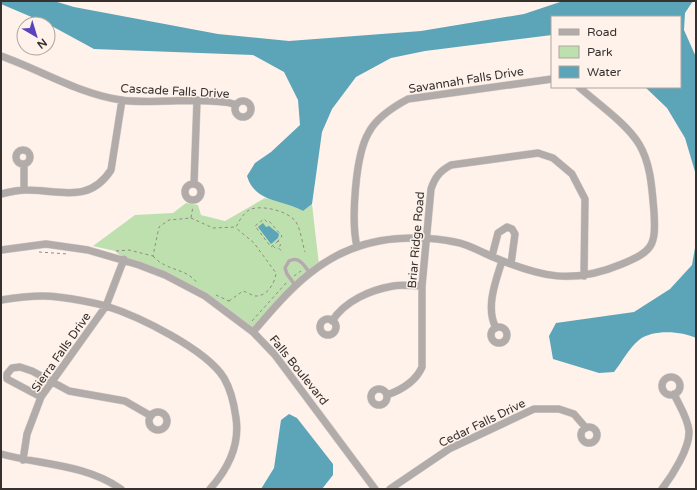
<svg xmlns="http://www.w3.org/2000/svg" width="697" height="490" viewBox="0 0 697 490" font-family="'Varela Round',sans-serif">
<rect width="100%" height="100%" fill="#fef2eb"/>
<path fill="#bde0ae" d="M265,198L293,205L303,211L312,204L319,265L253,332L205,296L124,259L115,251L93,246L135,215L173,213L186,203L198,205L201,215L225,221Z"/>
<path fill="#5ca4b7" d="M1,1H54L74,7L218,34L289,41L421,31L524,14L563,1H693L685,13L684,30L696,57V175L685,138L667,108L645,87H680V17H552V35L425,51L391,58L356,77L332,109L322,132L312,204L303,211C282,199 255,203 247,176L255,163L271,152L300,125L298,100L284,72L253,55L94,49L48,24L1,4Z
M263,223L266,227L269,226L279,234L278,238L271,244L258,227Z
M696,242V338C682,331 652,329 639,340C629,348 622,362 614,372L599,373L553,359L549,336L556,323L634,312L670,289L692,265Z
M289,414L297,418L333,464V475L322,489H261L274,468L281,420Z"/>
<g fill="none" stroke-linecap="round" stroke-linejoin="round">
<g stroke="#dacfc9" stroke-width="4.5">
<path id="service" d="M295,285L287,274L285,268L289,261C299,256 304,265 309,272"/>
</g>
<g stroke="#dacfc9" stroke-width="8">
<path id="minor" d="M1,56C41,70 79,94 121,100C148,104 181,99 210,101C219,102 228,101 236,105
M235 109a8 8 0 1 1 16 0a8 8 0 1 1-16 0Z
M16 157a7 7 0 1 1 14 0a7 7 0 1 1-14 0Z
M24,165V190
M185 192a8 8 0 1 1 16 0a8 8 0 1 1-16 0Z
M194,184L197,100
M1,194C9,192 18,190 26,190C60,190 89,204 111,170L122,100
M357,247C351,221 355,155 369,132C377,117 393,107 408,99L552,79
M1,250L46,244L88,250L139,265L165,275L205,296L253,332L275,355L375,489
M492,256L498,233L507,227L512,229L515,234L511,264
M1,300C19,297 40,294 58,297C74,299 91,302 106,306C138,316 206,349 224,378C231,390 234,403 236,418C240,445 228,469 210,489
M320 327a8 8 0 1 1 16 0a8 8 0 1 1-16 0Z
M332,321C345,301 370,290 393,286C402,284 413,286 422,286
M491 335a8 8 0 1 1 16 0a8 8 0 1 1-16 0Z
M496,328C485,308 496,280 502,261
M253,332C289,290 321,252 379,241C402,237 432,237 455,242C468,244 481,252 493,257C541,277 572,285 622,264C653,251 656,246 654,212C652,189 651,164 639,144C626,123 598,104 579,87
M662 386a9 9 0 1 1 18 0a9 9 0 1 1-18 0Z
M371 397a8 8 0 1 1 16 0a8 8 0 1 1-16 0Z
M387,395C401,390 416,381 422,367V286L431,189C435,177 440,171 451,165L538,153L553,158L572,174L585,199L584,276
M41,397L7,379V374L12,368L20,367L32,371L69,391L125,401L151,416
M149 421a9 9 0 1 1 18 0a9 9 0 1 1-18 0Z
M581 435a8 8 0 1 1 16 0a8 8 0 1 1-16 0Z
M1,454C41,465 85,464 121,489
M23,460L27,434L41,397L106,306L124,259
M390,489L449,449L534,409H559L574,414L586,428
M662,489C672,476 690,448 689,431C688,418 679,405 674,394"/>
</g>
<path stroke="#938b86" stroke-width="1" stroke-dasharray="3 3" stroke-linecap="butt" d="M191,218L213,228L236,227C239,221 243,214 249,210C260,204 289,211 296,222C301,230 302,243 305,252
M278,241L271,247L255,226L264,219L267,222L269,221L282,236L278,241L281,245L278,247L283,253
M273,246L276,249L278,248
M116,251L129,250L153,256L159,227L169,220L191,218L193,206
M39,252L68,254
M153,256C167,272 186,267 198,284
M294,276L301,271
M216,295L229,301L227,303
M229,301L243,291C247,292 251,295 255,296C267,297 275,283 276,273L254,243L236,228
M252,321L287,282"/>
<use href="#service" stroke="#b1abaa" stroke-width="3.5"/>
<use href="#minor" stroke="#b1abaa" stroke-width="7"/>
</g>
<g text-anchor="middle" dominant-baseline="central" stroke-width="3" stroke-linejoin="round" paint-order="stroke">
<g font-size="12" fill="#36312f" stroke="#fef2eb">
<text transform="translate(466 80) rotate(-9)">Savannah Falls Drive</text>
<text transform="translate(175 91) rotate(3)">Cascade Falls Drive</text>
<text transform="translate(416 240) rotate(-85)">Briar Ridge Road</text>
<text transform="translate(61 352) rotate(-55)">Sierra Falls Drive</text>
<text transform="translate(299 370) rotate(51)">Falls Boulevard</text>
<text transform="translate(482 423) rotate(-26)">Cedar Falls Drive</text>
</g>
</g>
<rect width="697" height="490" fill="none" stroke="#36312f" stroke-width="4"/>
<rect x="551" y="16" width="130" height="72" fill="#fef2eb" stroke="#aea5a0"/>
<rect x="559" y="29" width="20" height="6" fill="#b1abaa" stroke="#aea5a0"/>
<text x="587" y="36" font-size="12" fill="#36312f">Road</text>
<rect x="559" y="46" width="20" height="12" fill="#bde0ae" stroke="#aea5a0"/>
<text x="587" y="56" font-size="12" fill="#36312f">Park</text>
<rect x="559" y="66" width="20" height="12" fill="#5ca4b7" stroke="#aea5a0"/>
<text x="587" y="76" font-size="12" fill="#36312f">Water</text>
<g transform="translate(36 36) rotate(142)"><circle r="19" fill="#fef2eb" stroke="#aea5a0"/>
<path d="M0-3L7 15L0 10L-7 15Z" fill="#5844bc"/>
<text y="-6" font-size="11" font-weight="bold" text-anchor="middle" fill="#36312f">N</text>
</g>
</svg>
